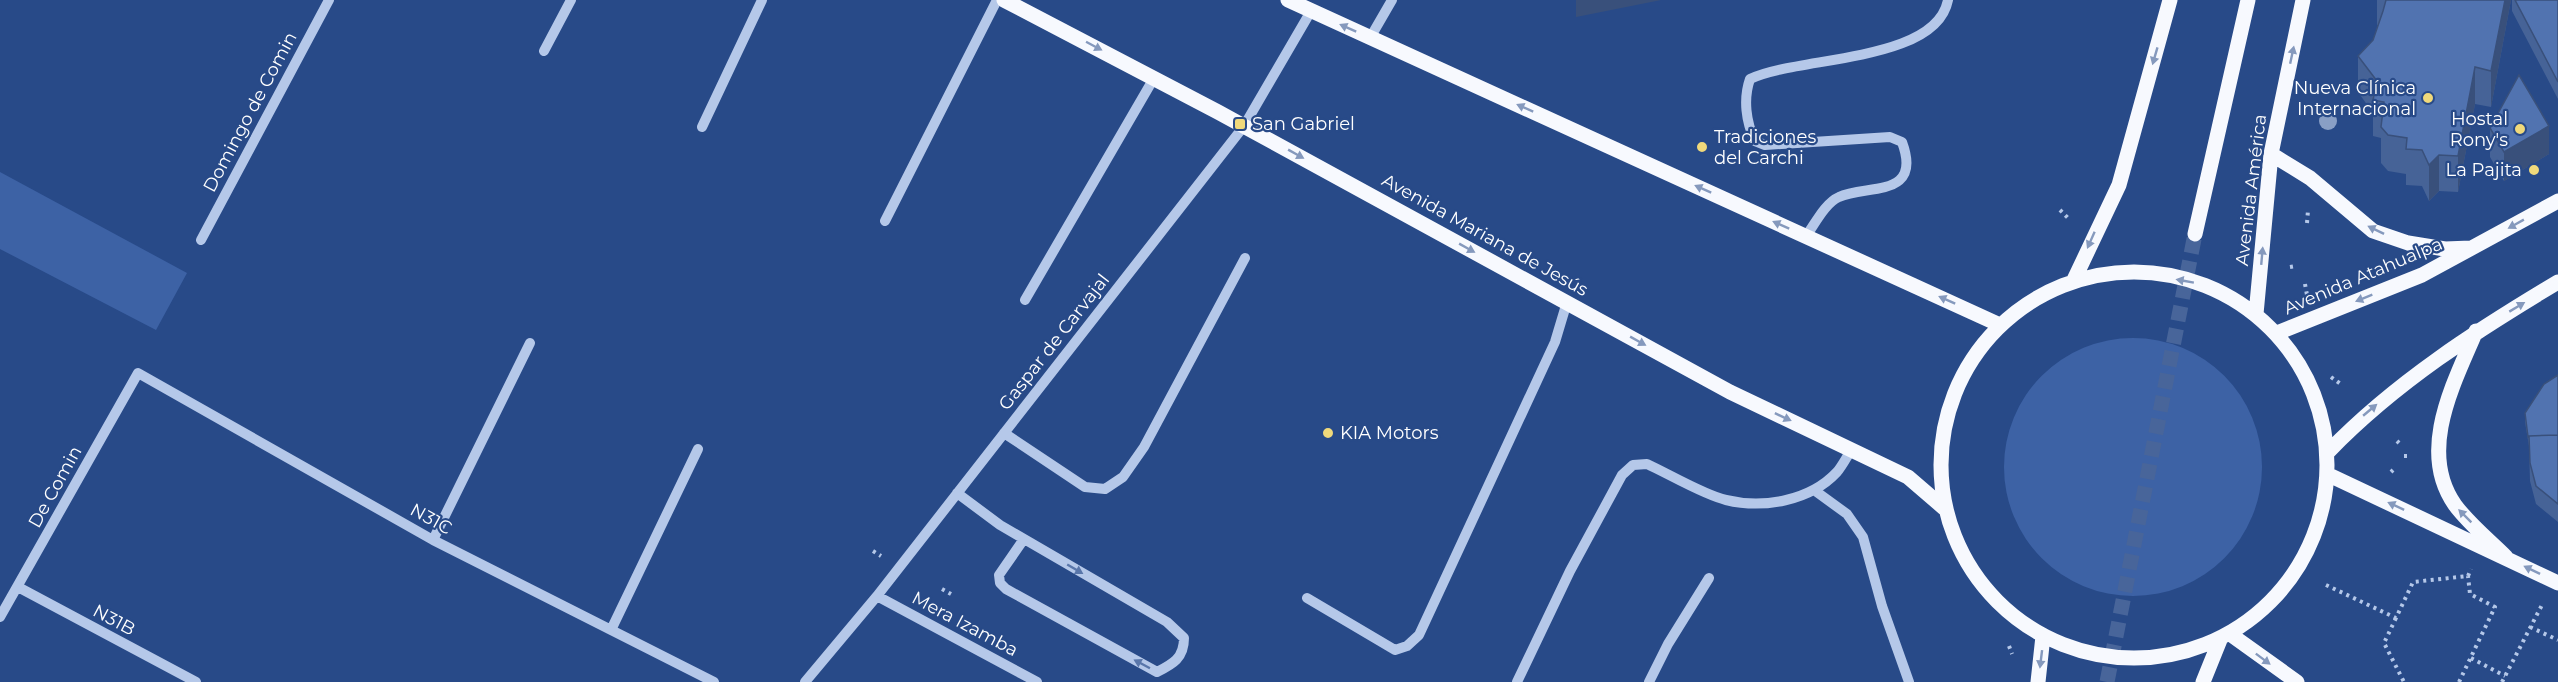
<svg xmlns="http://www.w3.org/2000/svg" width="2558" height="682" viewBox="0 0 2558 682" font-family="Montserrat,sans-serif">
<rect width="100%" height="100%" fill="#284a88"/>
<path fill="#3d62a5" d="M0,172L187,273L156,330L0,249Z
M2004 467a129 129 0 1 1 258 0a129 129 0 1 1-258 0Z"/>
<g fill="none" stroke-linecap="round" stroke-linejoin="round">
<path stroke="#48659a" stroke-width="15" stroke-dasharray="15 8" stroke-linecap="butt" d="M2107,682L2195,234"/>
<path stroke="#b5c8e9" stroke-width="4" stroke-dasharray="3 4.5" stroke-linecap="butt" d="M2060,210L2068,218
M2307,223L2308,210
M2290,267L2296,266
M2305,284L2307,295
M2331,377L2342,385
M2397,441L2399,443
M2404,456H2410
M2391,472L2393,470
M873,551L881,556
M2326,585L2396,618L2413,582L2468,576L2471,569
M942,589L951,594
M2396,618L2384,643L2404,682
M2530,627L2558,640
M2009,646L2012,654
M2471,658L2505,676
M2459,682L2495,607L2470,594L2468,576
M2502,682L2543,603"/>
<path stroke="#b5c8e9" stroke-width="10" d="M1370,38L1392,0
M544,51L571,0
M702,127L762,0
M885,221L997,0
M1806,236C1815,224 1825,203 1839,197C1866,184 1923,199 1902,142L1890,137L1765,145L1755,141C1746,122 1743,99 1750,79C1797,56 1936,63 1948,0
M201,240L329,0
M1025,300L1154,78
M1004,433L1085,487L1105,489L1123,477L1144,447L1245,258
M1814,490L1847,514L1863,537L1882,606L1909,682
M957,493L1000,525L1167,622L1184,638C1184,658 1173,664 1157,672L1006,589L1000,583L999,575L1024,539
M433,540L530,343
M18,587L196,682
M877,596L1037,682
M1307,598L1395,650L1407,646L1419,635L1555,342L1567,302
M0,617L138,373L433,540L714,682
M611,630L698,449
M805,682L877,596L1244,126L1311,11
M1517,682L1570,571L1622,475L1633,465L1647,464C1669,474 1704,495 1726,500C1763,509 1810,501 1837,472C1843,465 1847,456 1852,449
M1649,682L1668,644L1709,578"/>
<path stroke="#f7f9fe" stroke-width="15" d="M1004,0L1218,112L1730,392L1908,477L1944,508
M1288,0L2000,325
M2271,154L2310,178L2373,231L2408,243L2445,249L2471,248
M2195,234L2248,0
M1941 465a193 193 0 1 1 386 0a193 193 0 1 1-386 0Z
M2073,282L2119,185L2170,0
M2256,314L2271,154L2303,0
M2476,331C2454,383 2417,451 2455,505C2469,524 2490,541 2506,557
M2277,333L2422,275L2558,201
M2329,451C2396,382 2476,331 2558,282
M2329,475L2558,583
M2230,634L2297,682
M2038,682L2043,636
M2203,682L2220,640"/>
</g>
<circle fill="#899fc5" cx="2328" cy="121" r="9"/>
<path fill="#466397" d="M2377,0H2511L2491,107L2475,104L2458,192L2439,191L2429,201L2422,186L2406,185V174L2388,171L2381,163V138L2373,136V113L2358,92V56L2373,40L2378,25H2377Z
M2512,0H2558V99L2512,11Z
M2490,128L2549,154L2504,181L2490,157Z
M2558,375V522L2536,504L2530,481L2529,446L2525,422V413Z"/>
<path fill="#39507b" d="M1576,0H1661L1576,17Z
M2505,0H2511L2491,107V71Z
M2475,67V104L2458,192V156Z
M2549,126V154L2504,181V152Z
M2439,155V191L2429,201V165Z"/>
<path fill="#5173b0" stroke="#39507b" stroke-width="1.5" d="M2386,0H2505L2491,71L2475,67L2458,156L2439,155L2429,165L2422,150L2406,149L2407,138L2388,135L2381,127L2384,102L2373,100L2377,81L2358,56L2373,40L2383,11Z
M2515,0H2558V82Z
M2519,75L2549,126L2504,152L2490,128Z
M2558,375V435L2529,436L2528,437L2525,413L2544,384Z
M2558,435V504L2536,486L2530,463L2529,436Z"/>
<defs><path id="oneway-solid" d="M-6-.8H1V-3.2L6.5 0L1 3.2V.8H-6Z" transform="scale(1.5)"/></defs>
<g fill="#8599bd">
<use href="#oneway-solid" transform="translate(1348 28) rotate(-156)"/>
<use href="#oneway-solid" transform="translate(1094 46) rotate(28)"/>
<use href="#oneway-solid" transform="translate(2292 55) rotate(-78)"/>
<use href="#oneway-solid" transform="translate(2155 56) rotate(106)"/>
<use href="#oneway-solid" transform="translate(1525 108) rotate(-156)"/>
<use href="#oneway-solid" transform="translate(1296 154) rotate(29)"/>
<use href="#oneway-solid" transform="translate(1703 189) rotate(-156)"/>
<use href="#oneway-solid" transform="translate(2516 224) rotate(151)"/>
<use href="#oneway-solid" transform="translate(1781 225) rotate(-156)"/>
<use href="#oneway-solid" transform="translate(2376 230) rotate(-154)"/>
<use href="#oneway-solid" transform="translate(2091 240) rotate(114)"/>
<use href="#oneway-solid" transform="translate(1467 248) rotate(29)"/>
<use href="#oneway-solid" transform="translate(2262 256) rotate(-85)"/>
<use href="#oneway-solid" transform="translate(2185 281) rotate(-170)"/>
<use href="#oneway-solid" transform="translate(2364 298) rotate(158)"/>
<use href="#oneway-solid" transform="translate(1947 300) rotate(-156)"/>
<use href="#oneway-solid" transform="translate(2517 307) rotate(-31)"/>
<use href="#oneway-solid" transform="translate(1638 341) rotate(29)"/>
<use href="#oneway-solid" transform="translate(2370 410) rotate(-40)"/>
<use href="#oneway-solid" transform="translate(1783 417) rotate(25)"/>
<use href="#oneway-solid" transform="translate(2396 506) rotate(-155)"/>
<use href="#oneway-solid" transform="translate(2465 516) rotate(-135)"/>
<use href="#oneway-solid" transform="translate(2532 570) rotate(-154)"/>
<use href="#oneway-solid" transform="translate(2041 659) rotate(97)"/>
<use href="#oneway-solid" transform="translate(2263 659) rotate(37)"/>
</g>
<g fill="#5976aa">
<use href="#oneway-solid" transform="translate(1075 569) rotate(30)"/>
<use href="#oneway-solid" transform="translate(1142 664) rotate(-152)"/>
</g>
<g fill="#f0d97b" stroke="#284a88" stroke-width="2">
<circle cx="2428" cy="98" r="6"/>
<rect x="1234" y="118" width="12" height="12" rx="3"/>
<circle cx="2520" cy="129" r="6"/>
<circle cx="1702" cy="147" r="6"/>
<circle cx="2534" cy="170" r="6"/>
<circle cx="1328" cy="433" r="6"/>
</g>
<g text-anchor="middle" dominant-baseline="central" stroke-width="4.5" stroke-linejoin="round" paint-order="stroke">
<g font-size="18" fill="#fff" stroke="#284a88" text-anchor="end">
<text x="2416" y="88">Nueva Clínica<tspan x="2416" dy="21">Internacional</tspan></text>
<text x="2508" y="119">Hostal<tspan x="2508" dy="21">Rony's</tspan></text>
<text x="1252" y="124" text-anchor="start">San Gabriel</text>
<text x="1714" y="137" text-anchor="start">Tradiciones<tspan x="1714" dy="21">del Carchi</tspan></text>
<text x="2522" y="170">La Pajita</text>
<text x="1340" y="433" text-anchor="start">KIA Motors</text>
</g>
<g font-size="18" fill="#fff" stroke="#284a88">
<text transform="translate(250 112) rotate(-62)">Domingo de Comin</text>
<text transform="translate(2251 190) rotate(-83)">Avenida América</text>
<text transform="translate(1485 235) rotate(29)">Avenida Mariana de Jesús</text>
<text transform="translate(2363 276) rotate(-23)">Avenida Atahualpa</text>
<text transform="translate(1054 342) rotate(-52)">Gaspar de Carvajal</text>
<text transform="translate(55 487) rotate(-61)">De Comin</text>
<text transform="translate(431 519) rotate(29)">N31C</text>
<text transform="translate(114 620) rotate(28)">N31B</text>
<text transform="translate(965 624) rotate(28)">Mera Izamba</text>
</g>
</g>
</svg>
